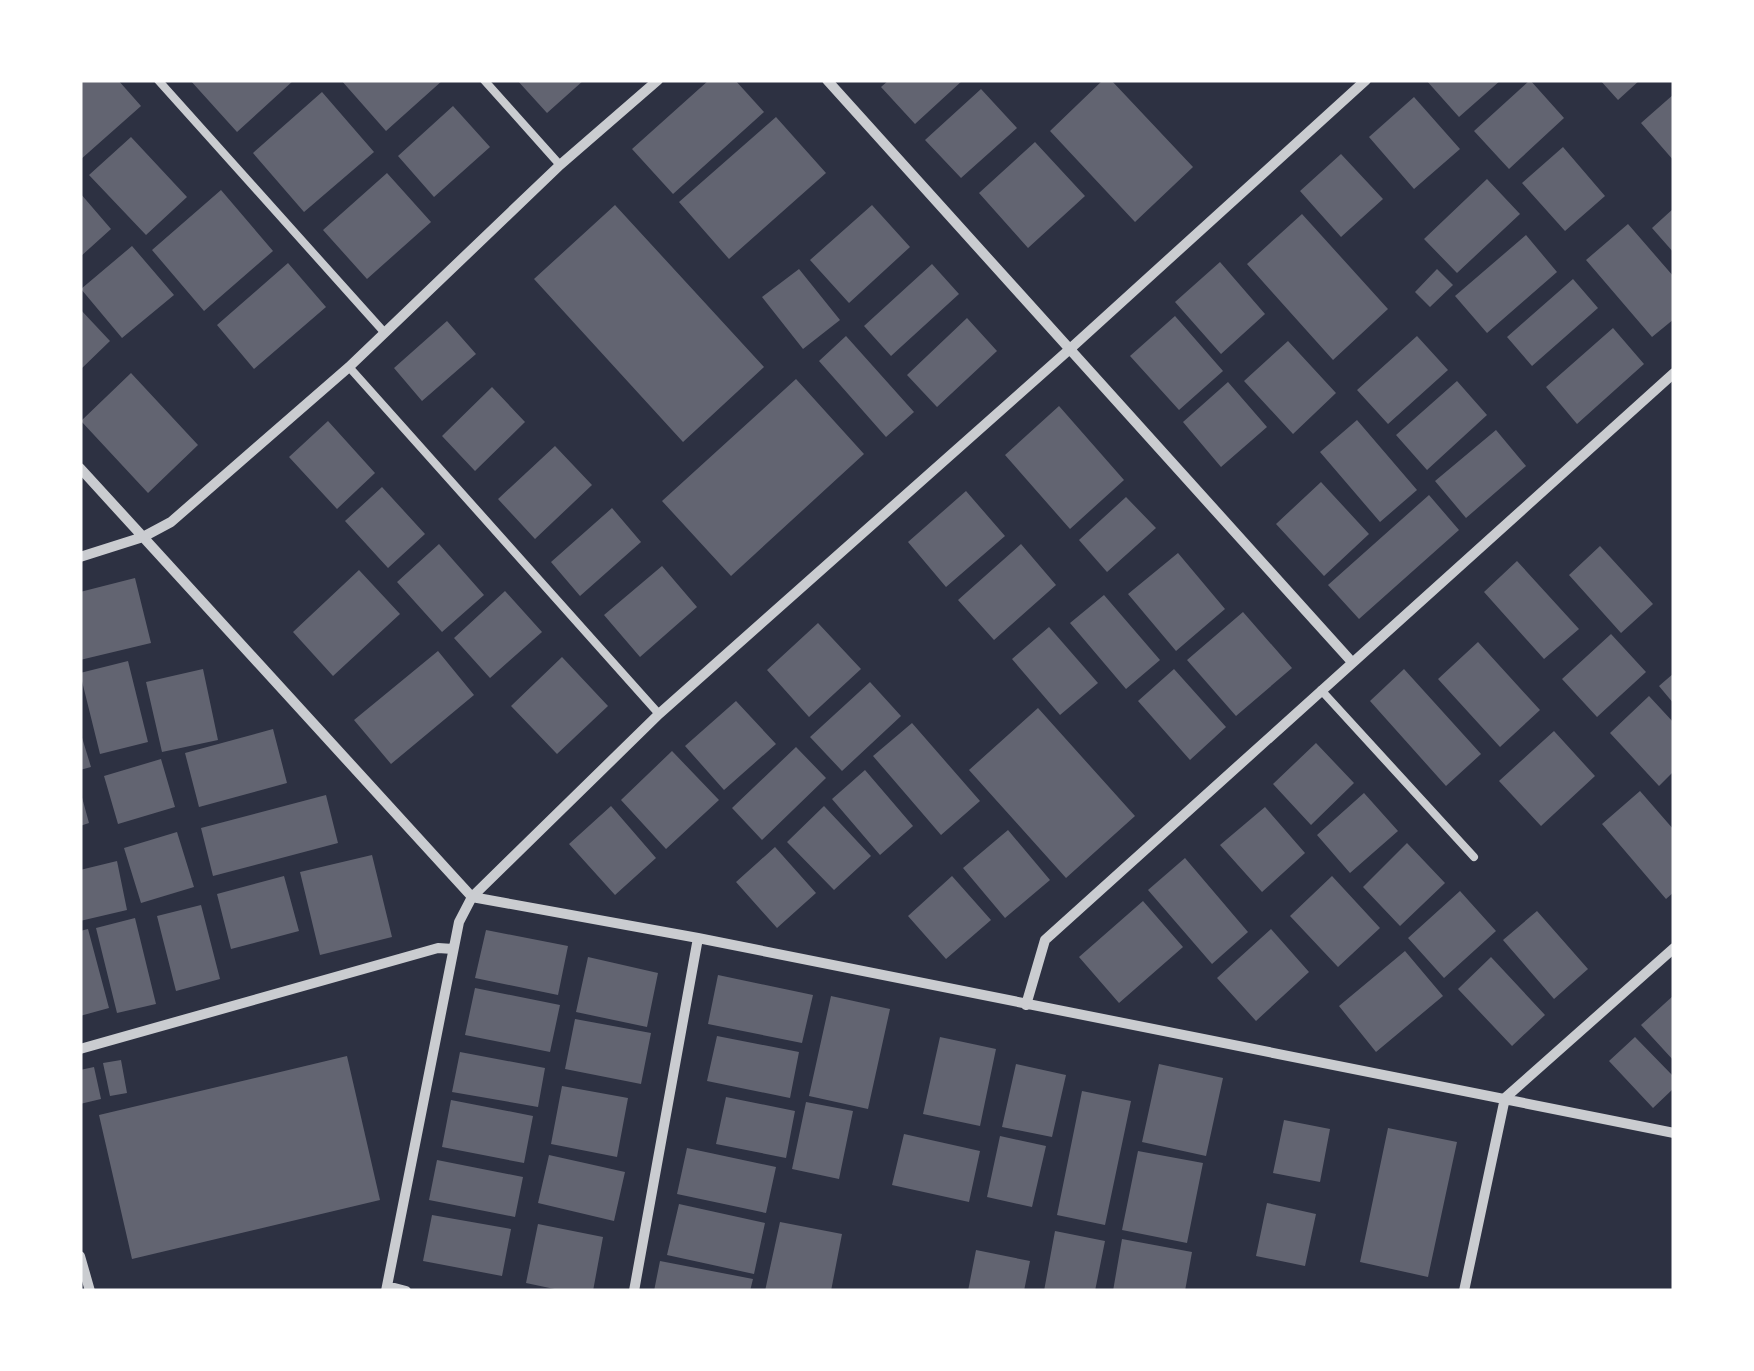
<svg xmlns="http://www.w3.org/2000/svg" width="1754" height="1371" viewBox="0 0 1754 1371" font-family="Quicksand,sans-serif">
<rect width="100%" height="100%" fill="#2d3142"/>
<path fill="#626471" d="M80,80H118L141,106L80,160Z
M190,80H294L237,132Z
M341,80H443L386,131Z
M517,80H584L547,113Z
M709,80H735L764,112L673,194L632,149Z
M889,80H963L915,124L881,87Z
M1103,80H1111L1193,167L1135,222L1050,131Z
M1426,80H1501L1459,117Z
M1530,80L1564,118L1509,169L1474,131Z
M1600,80H1640L1618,100Z
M981,89L1017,128L961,178L925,140Z
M322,92L374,152L304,212L253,153Z
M1674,94V161L1641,123Z
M1414,97L1460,149L1414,189L1369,137Z
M453,106L490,147L434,197L398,156Z
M776,117L826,173L729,259L679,202Z
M131,137L187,197L146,235L89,175Z
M1035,142L1085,196L1028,248L979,193Z
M1563,147L1605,196L1565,231L1522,183Z
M1341,154L1383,199L1341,237L1300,191Z
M387,173L431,222L367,279L323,230Z
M1487,179L1520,214L1457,273L1424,239Z
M221,190L273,251L204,311L152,250Z
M80,193L111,229L80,257Z
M615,205L764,367L683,442L534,279Z
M872,205L910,247L849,303L810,260Z
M1674,208V253L1652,228Z
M1302,214L1388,309L1333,360L1247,264Z
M1628,224L1674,277V319L1652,337L1586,260Z
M1526,235L1557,272L1487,333L1455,296Z
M132,246L174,295L122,338L81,289Z
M1220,262L1265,314L1221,354L1175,302Z
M288,263L326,307L254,369L217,325Z
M932,264L959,294L891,356L864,326Z
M799,269L840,320L803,349L762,297Z
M1437,269L1453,285L1430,307L1415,292Z
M1573,279L1598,308L1532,366L1507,337Z
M80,309L110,341L80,370Z
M1175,316L1223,371L1179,410L1130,356Z
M967,318L997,351L937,407L907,375Z
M447,321L476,354L422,401L394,368Z
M1613,328L1644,364L1577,424L1546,387Z
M846,336L914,412L886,437L819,361Z
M1417,336L1448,370L1388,424L1357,390Z
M1288,341L1336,393L1293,434L1244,381Z
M131,373L198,445L148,493L81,421Z
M796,379L864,454L731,576L662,501Z
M1457,381L1487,415L1427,470L1396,435Z
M1228,382L1267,427L1221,467L1183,422Z
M492,387L525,422L475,471L442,436Z
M1059,406L1124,480L1070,529L1005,455Z
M1357,420L1417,490L1380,522L1320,452Z
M328,421L375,473L337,509L289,457Z
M1496,430L1526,466L1466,518L1435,481Z
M555,446L592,485L535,539L498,499Z
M1321,482L1369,534L1324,576L1276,524Z
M382,487L425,534L388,568L345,521Z
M966,491L1005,536L946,587L908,542Z
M1429,495L1459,530L1359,619L1328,585Z
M1126,497L1156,528L1107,572L1079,540Z
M612,508L641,542L580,596L551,562Z
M439,544L484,595L442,632L397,582Z
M1021,544L1056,585L994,640L958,600Z
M1600,546L1653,604L1621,633L1569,575Z
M1178,553L1225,609L1176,651L1128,594Z
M1517,561L1579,629L1544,659L1484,592Z
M662,566L697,607L640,657L604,615Z
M359,570L400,614L333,676L293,632Z
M135,578L151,643L80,660V592Z
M505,591L542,632L490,678L454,638Z
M1104,595L1160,660L1126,689L1070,623Z
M1243,612L1292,668L1236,716L1187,660Z
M818,623L861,669L809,717L767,670Z
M1049,627L1098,683L1060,715L1012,659Z
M1611,634L1646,672L1597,717L1562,679Z
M1478,642L1540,710L1500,747L1438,679Z
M438,651L474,695L391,764L354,720Z
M562,657L608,706L557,754L511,706Z
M128,661L148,742L100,754L80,673Z
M203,669L218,740L162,752L146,682Z
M1174,669L1226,727L1190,760L1138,701Z
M1404,669L1481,754L1446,786L1370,701Z
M1674,673V704L1659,686Z
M870,682L901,716L842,771L810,737Z
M1649,696L1674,723V771L1659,786L1610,733Z
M736,701L776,744L724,790L685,746Z
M1038,708L1135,816L1066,878L969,770Z
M912,723L980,801L941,835L873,756Z
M273,729L287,783L199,807L185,753Z
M80,731L91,767L80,770Z
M1554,731L1595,776L1541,826L1499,781Z
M1316,743L1354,783L1311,825L1273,784Z
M796,747L826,778L762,840L732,808Z
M672,751L719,800L666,849L621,800Z
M161,759L175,807L118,824L104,776Z
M865,770L913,826L880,855L832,799Z
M80,790L89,823L80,826Z
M1640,791L1674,830V892L1666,899L1602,824Z
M1364,793L1398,831L1350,873L1317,835Z
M326,795L338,843L213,876L201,828Z
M611,806L656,858L615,895L569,844Z
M824,806L871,856L834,890L787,842Z
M1265,807L1305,853L1262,892L1220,845Z
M1008,830L1050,880L1005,918L963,868Z
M177,832L194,887L141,903L124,848Z
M1407,843L1445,883L1400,926L1363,887Z
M775,847L816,893L777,928L736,882Z
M372,855L392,937L320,955L300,872Z
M1185,858L1248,932L1212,964L1148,890Z
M117,861L127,910L80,921V870Z
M284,876L299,931L231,949L217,894Z
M952,876L991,920L946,959L908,916Z
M1332,876L1380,928L1338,967L1290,916Z
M1460,891L1496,931L1444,978L1408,938Z
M1143,901L1183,947L1119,1003L1079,957Z
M201,905L220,979L176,991L157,916Z
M1537,911L1588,969L1554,999L1503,940Z
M135,918L156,1004L117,1013L96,928Z
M88,929L109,1008L80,1016V931Z
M1271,929L1309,972L1256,1021L1217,978Z
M486,930L568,946L558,995L475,978Z
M1405,951L1443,996L1376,1052L1339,1006Z
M588,957L658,973L647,1027L576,1012Z
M1491,957L1545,1015L1512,1046L1458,989Z
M718,975L813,995L802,1043L708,1024Z
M475,988L560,1005L550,1052L465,1035Z
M1674,995V1061L1641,1025Z
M831,996L890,1009L868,1109L809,1096Z
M575,1019L651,1033L641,1084L565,1069Z
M717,1036L799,1052L790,1098L707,1081Z
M940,1037L996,1049L980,1126L923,1114Z
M1635,1037L1674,1077V1088L1653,1108L1609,1061Z
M460,1052L545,1068L538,1107L452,1092Z
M347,1056L380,1200L132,1259L99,1115Z
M121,1060L127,1093L110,1096L103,1063Z
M1016,1064L1066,1075L1052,1137L1002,1127Z
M1159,1064L1223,1078L1206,1156L1142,1142Z
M94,1067L101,1099L80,1104V1070Z
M562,1086L628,1098L617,1157L551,1144Z
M1082,1091L1131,1101L1105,1225L1057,1215Z
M726,1097L795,1111L786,1158L716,1144Z
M451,1100L533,1116L524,1163L442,1147Z
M806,1102L853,1111L839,1179L792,1169Z
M1284,1120L1330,1129L1320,1182L1273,1173Z
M1388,1128L1457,1142L1428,1277L1360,1262Z
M904,1134L980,1151L969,1202L892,1185Z
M1000,1136L1046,1146L1032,1207L987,1197Z
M687,1148L776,1167L766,1213L677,1194Z
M1138,1151L1203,1163L1187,1243L1122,1230Z
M549,1155L625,1172L614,1221L538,1203Z
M437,1160L523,1177L515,1217L429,1200Z
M1267,1203L1316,1214L1305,1266L1256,1256Z
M679,1204L765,1223L754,1274L667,1255Z
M432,1215L511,1229L502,1276L423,1261Z
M780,1222L842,1234L831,1291H765Z
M538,1224L603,1237L593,1291H564L526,1283Z
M1055,1231L1105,1241L1095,1291H1044Z
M1122,1239L1192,1252L1185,1291H1113Z
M976,1250L1030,1261L1024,1291H968Z
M660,1261L753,1279L750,1291H654Z"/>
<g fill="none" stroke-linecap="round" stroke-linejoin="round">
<path stroke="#caccd0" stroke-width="8" d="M158,80L384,332
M484,80L560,165
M349,367L659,714
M1321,690L1474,857"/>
<path stroke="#caccd0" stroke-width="10" d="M827,80L1351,661
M80,468L472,897L698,938L1674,1133
M80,557L143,537L171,522L349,367L560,165L658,80
M1026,1005L1045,940L1674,373
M80,1049L438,948L453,949
M80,1256L90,1291
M387,1286L406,1291
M386,1291L459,922L472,897L659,714L1071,348L1366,80
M634,1291L698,938
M1464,1291L1505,1098L1674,948"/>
</g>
<rect width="1754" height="1371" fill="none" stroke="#ffffff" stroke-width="165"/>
</svg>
